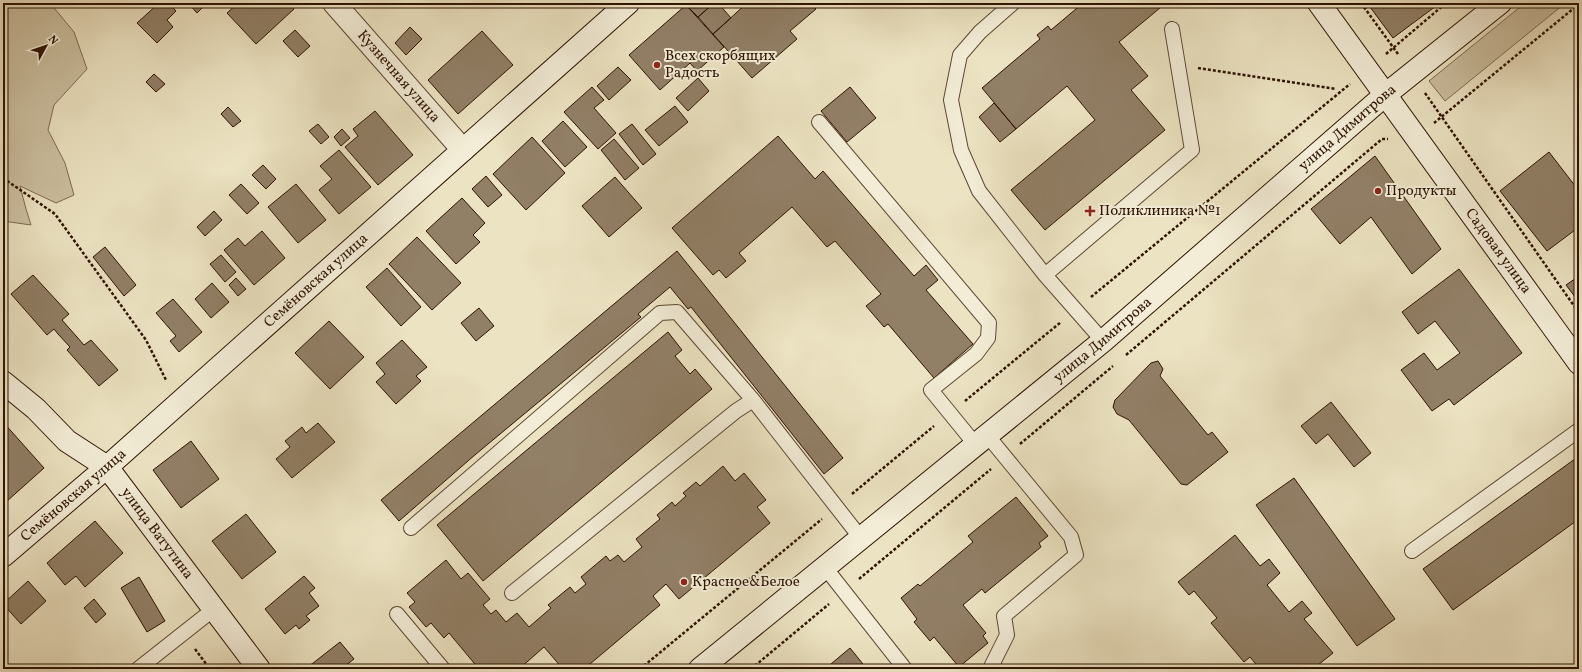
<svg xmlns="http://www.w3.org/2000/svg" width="1582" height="672" viewBox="0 0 1582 672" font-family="Vollkorn,serif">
<rect width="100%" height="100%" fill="#ece3c2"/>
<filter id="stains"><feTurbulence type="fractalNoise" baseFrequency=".005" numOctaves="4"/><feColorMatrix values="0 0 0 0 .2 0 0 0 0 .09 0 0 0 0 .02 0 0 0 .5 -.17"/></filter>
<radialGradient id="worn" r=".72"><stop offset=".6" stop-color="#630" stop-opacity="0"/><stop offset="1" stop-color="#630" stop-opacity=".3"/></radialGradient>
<path fill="#ccc0a1" stroke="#7d6a52" d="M3,3H50L74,32L87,69L54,105L48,130L65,163L74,195L56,203L20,186L26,209L31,225L3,221Z
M1525,3H1554L1563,5L1445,101L1429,81Z"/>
<path fill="#917f66" stroke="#2e1302" d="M159,3H169L176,11L167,20L173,27L157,43L137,23Z
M190,3H207L197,13L189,4Z
M238,3H289L294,9L256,44L227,13Z
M688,3H714L698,17L686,5Z
M714,3H718L731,18L713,34L698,17Z
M747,3H811L816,9L790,31L797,39L752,78L713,34Z
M1083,3H1166L1119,42L1148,76L1131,90L1165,130L1045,230L1011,190L1095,120L1067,86L1016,129L982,88L1040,39L1037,35L1048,26L1051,30Z
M1367,3H1440L1393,38Z
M686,5L724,47L697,71L690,63L660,90L629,55Z
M410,27L422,39L406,55L395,43Z
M295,30L310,46L298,57L283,41Z
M482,31L513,65L458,114L428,80Z
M618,67L631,80L609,100L597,86Z
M154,74L165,84L156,92L146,82Z
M698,78L709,91L688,111L676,98Z
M592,87L604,100L594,108L616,133L598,149L564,112Z
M850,87L876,118L847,142L821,111Z
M994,103L1016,129L1000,142L979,117Z
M675,106L688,122L659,146L645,130Z
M228,107L241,121L233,127L221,114Z
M375,111L413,155L378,185L345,147L358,136L353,129Z
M563,121L587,147L565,167L542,141Z
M318,124L329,137L321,144L309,131Z
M632,124L656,154L643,165L619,134Z
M342,129L350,138L341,146L334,137Z
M778,136L815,179L823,171L914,276L926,265L938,280L926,290L973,344L934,378L888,324L884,327L866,306L881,294L835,241L827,247L792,207L739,253L746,261L726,278L719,270L713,275L672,228Z
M532,137L565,173L526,210L493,174Z
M614,139L639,168L625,180L601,150Z
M339,150L371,187L339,214L319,190L332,179L320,166Z
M1549,152L1579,191V227L1547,251L1500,191Z
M1375,156L1441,249L1412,274L1371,217L1340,244L1311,209Z
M263,165L276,179L266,189L252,175Z
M486,176L502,195L488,207L472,189Z
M615,177L642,208L609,237L582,206Z
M241,184L259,203L247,214L229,195Z
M296,184L326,220L298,243L268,207Z
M462,198L485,223L473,235L480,242L456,264L426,231Z
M214,211L222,220L205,236L197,227Z
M262,231L285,258L254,285L224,250L238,238L245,246Z
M417,237L461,283L432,310L389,264Z
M105,247L136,285L124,296L93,257Z
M677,251L843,458L824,474L691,307L688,309L670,287L638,314L641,317L476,454L399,521L381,500Z
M221,255L236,272L225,282L210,264Z
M387,268L421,307L401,326L366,287Z
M1459,269L1522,353L1454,405L1449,399L1432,411L1401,370L1424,353L1437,370L1460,353L1435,321L1418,334L1402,312Z
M33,275L69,314L62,320L84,345L91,340L118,370L99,386L67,350L70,347L58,334L54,329L47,335L11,294Z
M1579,276V302L1566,285Z
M236,278L246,289L238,296L229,285Z
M212,283L229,302L211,318L195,299Z
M173,299L202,332L179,352L170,341L176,336L156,313Z
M479,308L494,326L476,341L461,323Z
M329,321L364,357L330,389L295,353Z
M668,332L682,350L675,356L690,374L695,369L712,389L483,581L437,525Z
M402,340L427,367L416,376L421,381L396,404L376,382L385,374L376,363Z
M1158,361L1163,369L1160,376L1208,435L1212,432L1228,452L1187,485L1181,484L1129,420L1117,414L1113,407L1115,400L1151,363Z
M1331,402L1371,453L1354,467L1328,434L1316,444L1301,426Z
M3,422L44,468L6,502L3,498Z
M318,423L335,442L292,478L276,459L290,447L285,441L302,427L306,433Z
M191,441L219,479L181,508L153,470Z
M1579,456V519L1453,610L1423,569Z
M723,466L735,481L744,473L766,500L757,507L770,523L679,599L666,584L653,596L660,605L584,669H563L544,647L519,669H492L490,666L486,669H479L449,633L444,638L431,623L426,627L409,607L415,602L407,593L446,560L461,579L468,573L490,599L483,605L491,614L496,610L506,622L517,613L529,627L551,608L548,605L570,587L575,593L586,584L581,577L606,556L610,561L618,555L624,562L642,547L636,539L660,519L657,515L672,502L675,506L686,496L683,493L696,482L700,486Z
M1294,478L1395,619L1357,646L1256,505Z
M1016,497L1048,536L1039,543L1041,547L985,593L982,589L963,605L986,633L983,636L988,643L959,667L934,637L930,641L914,622L917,619L901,598L918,584L920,586L973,542L968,536Z
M246,514L276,552L242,579L212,541Z
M95,521L123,553L85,587L76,576L65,585L47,563Z
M1235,535L1260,566L1269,559L1280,573L1267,585L1289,612L1302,601L1312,613L1304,619L1333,653L1313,669H1260L1250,657L1244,662L1211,623L1217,618L1194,591L1189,595L1178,582Z
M304,576L315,588L309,593L319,606L306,616L310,620L299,629L296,625L285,634L265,609Z
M139,577L165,621L147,632L121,588Z
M28,581L46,601L21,624L3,604Z
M94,599L106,614L96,623L84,608Z
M340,642L354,659L345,666L347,669H309L308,667Z
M850,648L867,669H825Z"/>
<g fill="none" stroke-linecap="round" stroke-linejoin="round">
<g stroke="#5e4732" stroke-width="16">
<path id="lane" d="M1013,3L980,32L960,55L951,100L961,150L979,191L1045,275L1103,341
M819,122L989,323L988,338L976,354L931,390L975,444
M1045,275L1192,150L1172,29
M987,435L1071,537L1076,555L1004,616L1007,635L990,669
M411,528L660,313L677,312L753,400
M1412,551L1579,430
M824,566L905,669
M512,593L736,411L753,400L860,537
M397,614L443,669
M138,669L214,609"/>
</g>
<g stroke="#5e4732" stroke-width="24">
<g id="street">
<path id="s1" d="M334,3L463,150"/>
</g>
</g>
<g stroke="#2e1302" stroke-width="24">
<g id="secondary">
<path id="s2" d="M1319,3L1579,363"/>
<path id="s3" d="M3,382L36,409L67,441L107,467L259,669"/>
<path id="s4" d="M3,556L107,467L628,3"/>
<path id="s5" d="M700,669L1103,341L1385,95L1500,3"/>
</g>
</g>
<path stroke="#2e1302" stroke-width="2.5" stroke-dasharray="3 2" stroke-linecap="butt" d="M1361,3L1398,54
M1386,54L1446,3
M1198,68L1336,89
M1425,93L1579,313
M1434,123L1579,4
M3,178L55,214L146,340L166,380L165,381
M1091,297L1350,84
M1126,355L1382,139H1388
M965,401L1061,322
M1020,444L1113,366
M852,494L934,426
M859,579L991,469
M195,649L210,669
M640,669L822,519
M751,669L829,604"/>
<use href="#lane" stroke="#f3edd7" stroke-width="14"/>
<use href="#street" stroke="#f3edd7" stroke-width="22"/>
<use href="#secondary" stroke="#f3edd7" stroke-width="22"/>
</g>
<g fill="#8f2418" stroke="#f3edd7" stroke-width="1.5">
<circle cx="657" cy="65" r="4"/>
<circle cx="1378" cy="191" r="4"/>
<path d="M1088 205h4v4h4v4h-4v4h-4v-4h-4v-4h4z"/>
<circle cx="684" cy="582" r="4"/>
</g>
<g text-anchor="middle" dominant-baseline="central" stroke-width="4" stroke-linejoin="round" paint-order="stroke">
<g font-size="15" fill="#2e1302" stroke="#f3edd7" text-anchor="start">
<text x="665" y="56">Всех скорбящих<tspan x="665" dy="17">Радость</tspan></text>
<text x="1386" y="191">Продукты</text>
<text x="1099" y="211">Поликлиника №1</text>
<text x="692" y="582">Красное&amp;Белое</text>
</g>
<g font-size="15" fill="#2e1302" stroke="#f3edd7">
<text stroke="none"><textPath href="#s1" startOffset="98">Кузнечная улица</textPath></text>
<text stroke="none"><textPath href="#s5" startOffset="844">улица Димитрова</textPath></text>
<text stroke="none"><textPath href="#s2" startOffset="306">Садовая улица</textPath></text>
<text stroke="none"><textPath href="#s4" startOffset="417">Семёновская улица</textPath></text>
<text stroke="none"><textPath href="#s5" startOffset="520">улица Димитрова</textPath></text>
<text stroke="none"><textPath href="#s4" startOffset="93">Семёновская улица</textPath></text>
<text stroke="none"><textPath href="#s3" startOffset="218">улица Ватутина</textPath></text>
</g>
</g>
<rect width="1582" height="672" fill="none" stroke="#ece3c2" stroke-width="16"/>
<rect x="4" y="4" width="1574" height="664" fill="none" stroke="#2e1302" stroke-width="2"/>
<rect x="8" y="8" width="1566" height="656" fill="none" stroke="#2e1302"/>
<g transform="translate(46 46) rotate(50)" stroke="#f3edd7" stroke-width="3" paint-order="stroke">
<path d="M0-3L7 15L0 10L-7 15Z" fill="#2e1302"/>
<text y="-6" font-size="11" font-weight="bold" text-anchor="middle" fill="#2e1302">N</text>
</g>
<rect width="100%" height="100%" filter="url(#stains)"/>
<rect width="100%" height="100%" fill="url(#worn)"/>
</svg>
